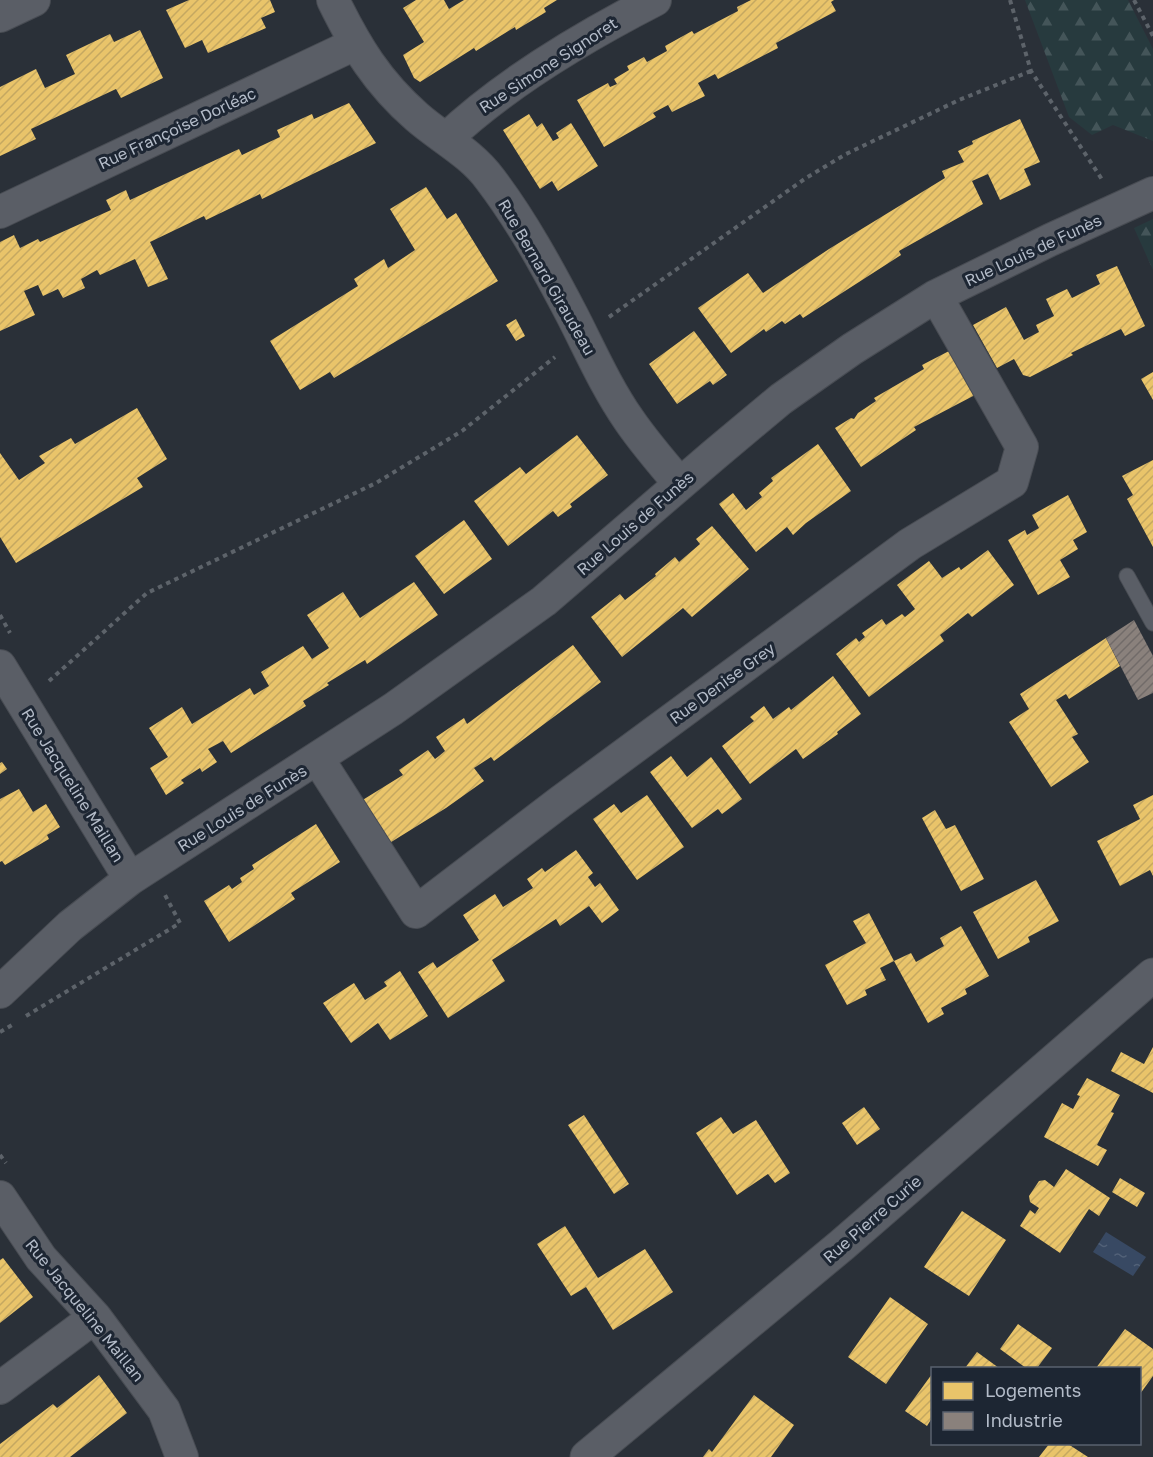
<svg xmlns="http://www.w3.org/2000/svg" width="1153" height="1457" viewBox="0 0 1153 1457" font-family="'Golos Text',sans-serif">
<defs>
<pattern id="forest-firs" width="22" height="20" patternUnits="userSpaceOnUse" patternTransform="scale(1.5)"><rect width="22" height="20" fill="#273a3e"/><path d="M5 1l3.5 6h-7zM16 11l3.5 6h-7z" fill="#445559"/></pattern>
<pattern id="water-ripples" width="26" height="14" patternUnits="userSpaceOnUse" patternTransform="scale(1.5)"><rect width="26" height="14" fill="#384963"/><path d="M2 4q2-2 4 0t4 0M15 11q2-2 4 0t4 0" fill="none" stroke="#526178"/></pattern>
<pattern id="homes-hatch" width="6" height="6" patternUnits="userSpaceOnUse" patternTransform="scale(1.5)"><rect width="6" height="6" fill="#e9c46a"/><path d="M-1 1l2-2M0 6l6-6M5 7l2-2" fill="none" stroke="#c5a861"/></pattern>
<pattern id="industry-hatch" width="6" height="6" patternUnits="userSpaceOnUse" patternTransform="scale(1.5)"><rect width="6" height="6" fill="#8a817c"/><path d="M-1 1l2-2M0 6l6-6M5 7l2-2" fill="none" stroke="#716b69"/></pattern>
</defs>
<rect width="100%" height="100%" fill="#2a3038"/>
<path fill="url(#forest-firs)" d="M1025,0H1128L1153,49V141L1113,125L1092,135L1069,117Z
M1153,219V270L1134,228Z"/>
<path fill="url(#water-ripples)" d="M1106,1232L1146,1257L1133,1276L1093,1252Z"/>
<path fill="url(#homes-hatch)" d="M189,0H270L275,12L261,18L266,28L208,53L202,40L185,48L166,10Z
M416,0H444L449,9L464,0H557L544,8L546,12L516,30L515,27L476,51L474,48L420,82L414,78L403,55L424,42L403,8Z
M751,0H834L831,2L836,11L776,43L778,48L718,79L715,74L698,83L705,96L672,112L668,105L653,113L656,117L604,147L577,100L608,83L610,87L617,84L614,79L629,70L627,66L644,57L647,62L667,51L665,46L692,31L694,34L738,11L737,7Z
M140,30L163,78L121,98L116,89L31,129L36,139L0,156V87L36,69L45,88L75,74L66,55L110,34L114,42Z
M349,103L376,143L262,199L260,194L206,220L204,216L150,242L168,279L148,287L135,259L100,275L97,270L81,279L85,288L63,298L58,289L43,296L38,285L24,291L35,315L0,331V242L14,235L20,248L38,239L40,242L111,210L106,200L126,190L130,200L239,149L242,155L280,137L277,130L312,114L314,119Z
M529,114L537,127L542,123L553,141L559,138L556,133L571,123L598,166L558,191L552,181L540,189L503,130Z
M1020,119L1040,162L1024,169L1031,185L1000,200L988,174L972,181L983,204L899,251L901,255L803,318L800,314L785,324L782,321L766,332L764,329L731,353L698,308L748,273L763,293L829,249L945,178L942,171L964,162L958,151L973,144L972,141Z
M426,187L447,219L456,213L498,281L334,378L330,372L300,390L270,341L358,286L354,279L384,259L388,268L415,250L390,209Z
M1117,266L1145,326L1125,336L1121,329L1071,353L1073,355L1030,377L1023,375L1014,359L997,368L973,325L1006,307L1024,340L1039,332L1036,325L1054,316L1046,299L1067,289L1072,298L1100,284L1096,275Z
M516,319L525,336L516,341L506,325Z
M694,331L727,375L713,385L710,381L677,404L649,364Z
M951,350L975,395L914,427L916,430L861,467L835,428L851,418L854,419L858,413L876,401L874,398L924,369L922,365Z
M1153,372V400L1141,379Z
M137,408L167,459L137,478L143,487L16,563L0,537V453L19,480L45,463L39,456L71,438L75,444Z
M577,435L608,475L570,504L572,507L558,517L553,511L508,546L474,501L520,467L526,474Z
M818,444L851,491L806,523L793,535L787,527L756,552L719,504L733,493L746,510L762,497L759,493L773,481L771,478Z
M1153,460V547L1127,499L1133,495L1122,476Z
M1068,495L1087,532L1073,540L1078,549L1060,560L1070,577L1038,595L1008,540L1025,530L1027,535L1039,528L1032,515Z
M464,520L492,559L444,594L415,556Z
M712,526L749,569L692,617L683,608L622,657L591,617L620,594L625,600L656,576L655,574L675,557L679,562L700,544L696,539Z
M988,550L1014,585L972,617L968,613L940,635L944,641L869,697L836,654L856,638L859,642L865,637L862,633L882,619L886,625L902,614L905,617L915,609L897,585L929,561L942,578L959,567L961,570Z
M414,582L438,615L367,664L365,660L327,683L329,685L303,701L306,706L231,753L223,741L208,749L217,762L202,772L200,768L181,780L184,783L166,795L150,768L168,757L149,728L182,707L192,724L250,688L254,695L269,686L261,672L303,646L312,659L329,648L307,615L343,592L360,618Z
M1106,638L1120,666L1069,699L1066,694L1056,700L1078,734L1072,737L1089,762L1051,787L1009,722L1029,709L1020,694Z
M573,645L601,682L494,761L491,757L474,768L484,781L446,808L388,844L361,801L403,775L399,770L428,750L435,759L439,756L445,751L436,737L464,718L467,724Z
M833,676L861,714L837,732L838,734L803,759L796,749L750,784L722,746L754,721L750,717L764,706L773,719L789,707L791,710Z
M671,756L687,777L711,757L742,799L722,814L718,809L692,828L650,772Z
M2,762L7,769L0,774V763Z
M19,789L33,812L46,804L60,827L47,835L49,839L5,865L2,861L0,862V799Z
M647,795L684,847L637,880L593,819L614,804L621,813Z
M1153,795V876L1150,870L1120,886L1097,841L1140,819L1133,805Z
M935,810L946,829L955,825L984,879L961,891L922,818Z
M316,824L340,862L291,893L295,899L229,942L204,901L229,885L232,889L242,882L240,878L254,869L252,865Z
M576,850L593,873L588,877L595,887L600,883L619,910L602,923L589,906L560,926L556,919L492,960L505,981L448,1018L418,972L433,962L437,968L479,940L463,915L495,894L503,907L533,888L527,879L542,868L545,872Z
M1036,880L1059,921L1028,937L1030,942L998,959L973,912Z
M869,913L894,961L880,968L886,980L865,990L867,995L847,1005L825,965L866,943L853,921Z
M961,926L989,976L965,989L967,994L941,1008L944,1014L928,1023L894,961L911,953L916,962L944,946L940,938Z
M400,971L428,1016L390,1040L378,1023L351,1043L323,1003L354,983L365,1000L387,986L384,982Z
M1153,1047V1093L1111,1071L1121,1052L1144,1064Z
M1087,1078L1120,1095L1111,1112L1114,1113L1097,1145L1107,1150L1098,1166L1044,1137L1062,1103L1073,1109L1080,1096L1077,1095Z
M864,1107L880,1129L857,1145L842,1123Z
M584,1115L629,1184L614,1194L568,1125Z
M721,1117L733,1134L756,1120L790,1173L775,1183L768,1174L737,1195L696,1133Z
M1066,1169L1110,1198L1099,1216L1089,1209L1060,1253L1020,1226L1030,1210L1035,1214L1039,1208L1030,1202L1029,1196L1039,1181L1045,1180L1054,1187Z
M1120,1178L1145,1193L1137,1207L1112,1192Z
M962,1211L1006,1240L969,1296L924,1267Z
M565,1226L598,1278L645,1249L673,1292L613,1330L586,1287L571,1296L537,1244Z
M3,1258L33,1297L0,1323V1260Z
M890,1297L928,1324L886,1384L848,1357Z
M1018,1324L1052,1348L1037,1368H1026L1000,1349Z
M1125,1329L1153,1349V1376L1140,1394V1368H1096Z
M977,1352L999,1368H965Z
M932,1374V1418L927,1426L905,1411Z
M99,1375L127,1413L70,1457H0V1444L53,1404L57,1408Z
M754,1395L794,1425L771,1457H703L709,1449L712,1452Z
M1049,1444H1068L1088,1457H1039Z"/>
<path fill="url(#industry-hatch)" d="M1134,620L1153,656V693L1138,700L1106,638Z"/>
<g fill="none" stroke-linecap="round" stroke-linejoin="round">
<g stroke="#484c53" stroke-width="17">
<path id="service" d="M1127,576L1153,623"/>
</g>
<g stroke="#484c53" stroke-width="34">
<path id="minor" d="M333,0C356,47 377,82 417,117C441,138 471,153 490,179C522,221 548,269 572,315C590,350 606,387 629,420C644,442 662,463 680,484
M0,16L34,0
M446,139C505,83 583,37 655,0
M0,212L355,44
M0,666L130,879
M318,759L416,912L560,802L910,544L1012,482L1022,447L936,296
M0,992L70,926L130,879L393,709L544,601L714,455L781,399L852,349L936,296L1050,240L1153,193
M0,1197L41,1258L95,1317L164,1410L182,1457
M0,1388L95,1317"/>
</g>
<g stroke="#484c53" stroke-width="35">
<path id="tertiary" d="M587,1457L842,1245L1153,975"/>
</g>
<path stroke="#5d636a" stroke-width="4" stroke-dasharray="4.5 4.5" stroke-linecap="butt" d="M1010,0L1031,71L1103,181
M1134,0L1153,36
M609,317L806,178L846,154L959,100L1031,71
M0,615L10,633
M49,681L147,593L376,483L462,431L555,357
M26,1016L180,923L165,895
M0,1032L12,1025
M0,1155L6,1163"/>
<use href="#service" stroke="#5a5e66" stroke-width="15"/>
<use href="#minor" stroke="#5a5e66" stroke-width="32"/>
<use href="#tertiary" stroke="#5a5e66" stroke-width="33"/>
</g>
<g text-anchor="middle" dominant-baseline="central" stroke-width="6" stroke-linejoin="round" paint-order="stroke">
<g font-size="16" fill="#b4bcc9" stroke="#1d2633">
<text transform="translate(548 65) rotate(-33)">Rue Simone Signoret</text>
<text transform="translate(177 128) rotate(-25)">Rue Françoise Dorléac</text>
<text transform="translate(1033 250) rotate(-25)">Rue Louis de Funès</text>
<text transform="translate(547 277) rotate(60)">Rue Bernard Giraudeau</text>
<text transform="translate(635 523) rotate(-41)">Rue Louis de Funès</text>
<text transform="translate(722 683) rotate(-36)">Rue Denise Grey</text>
<text transform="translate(73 785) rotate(58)">Rue Jacqueline Maillan</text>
<text transform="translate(242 808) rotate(-32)">Rue Louis de Funès</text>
<text transform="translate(872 1219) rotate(-41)">Rue Pierre Curie</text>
<text transform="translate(85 1310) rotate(51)">Rue Jacqueline Maillan</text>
</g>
</g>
<rect x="931" y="1367" width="210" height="78" fill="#1d2633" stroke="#59626f" stroke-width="1.5"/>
<rect x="943" y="1382" width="30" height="18" fill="#e9c46a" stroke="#59626f" stroke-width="1.5"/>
<text x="985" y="1397" font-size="18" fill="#b4bcc9">Logements</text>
<rect x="943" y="1412" width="30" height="18" fill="#8a817c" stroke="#59626f" stroke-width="1.5"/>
<text x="985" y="1427" font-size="18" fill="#b4bcc9">Industrie</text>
</svg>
